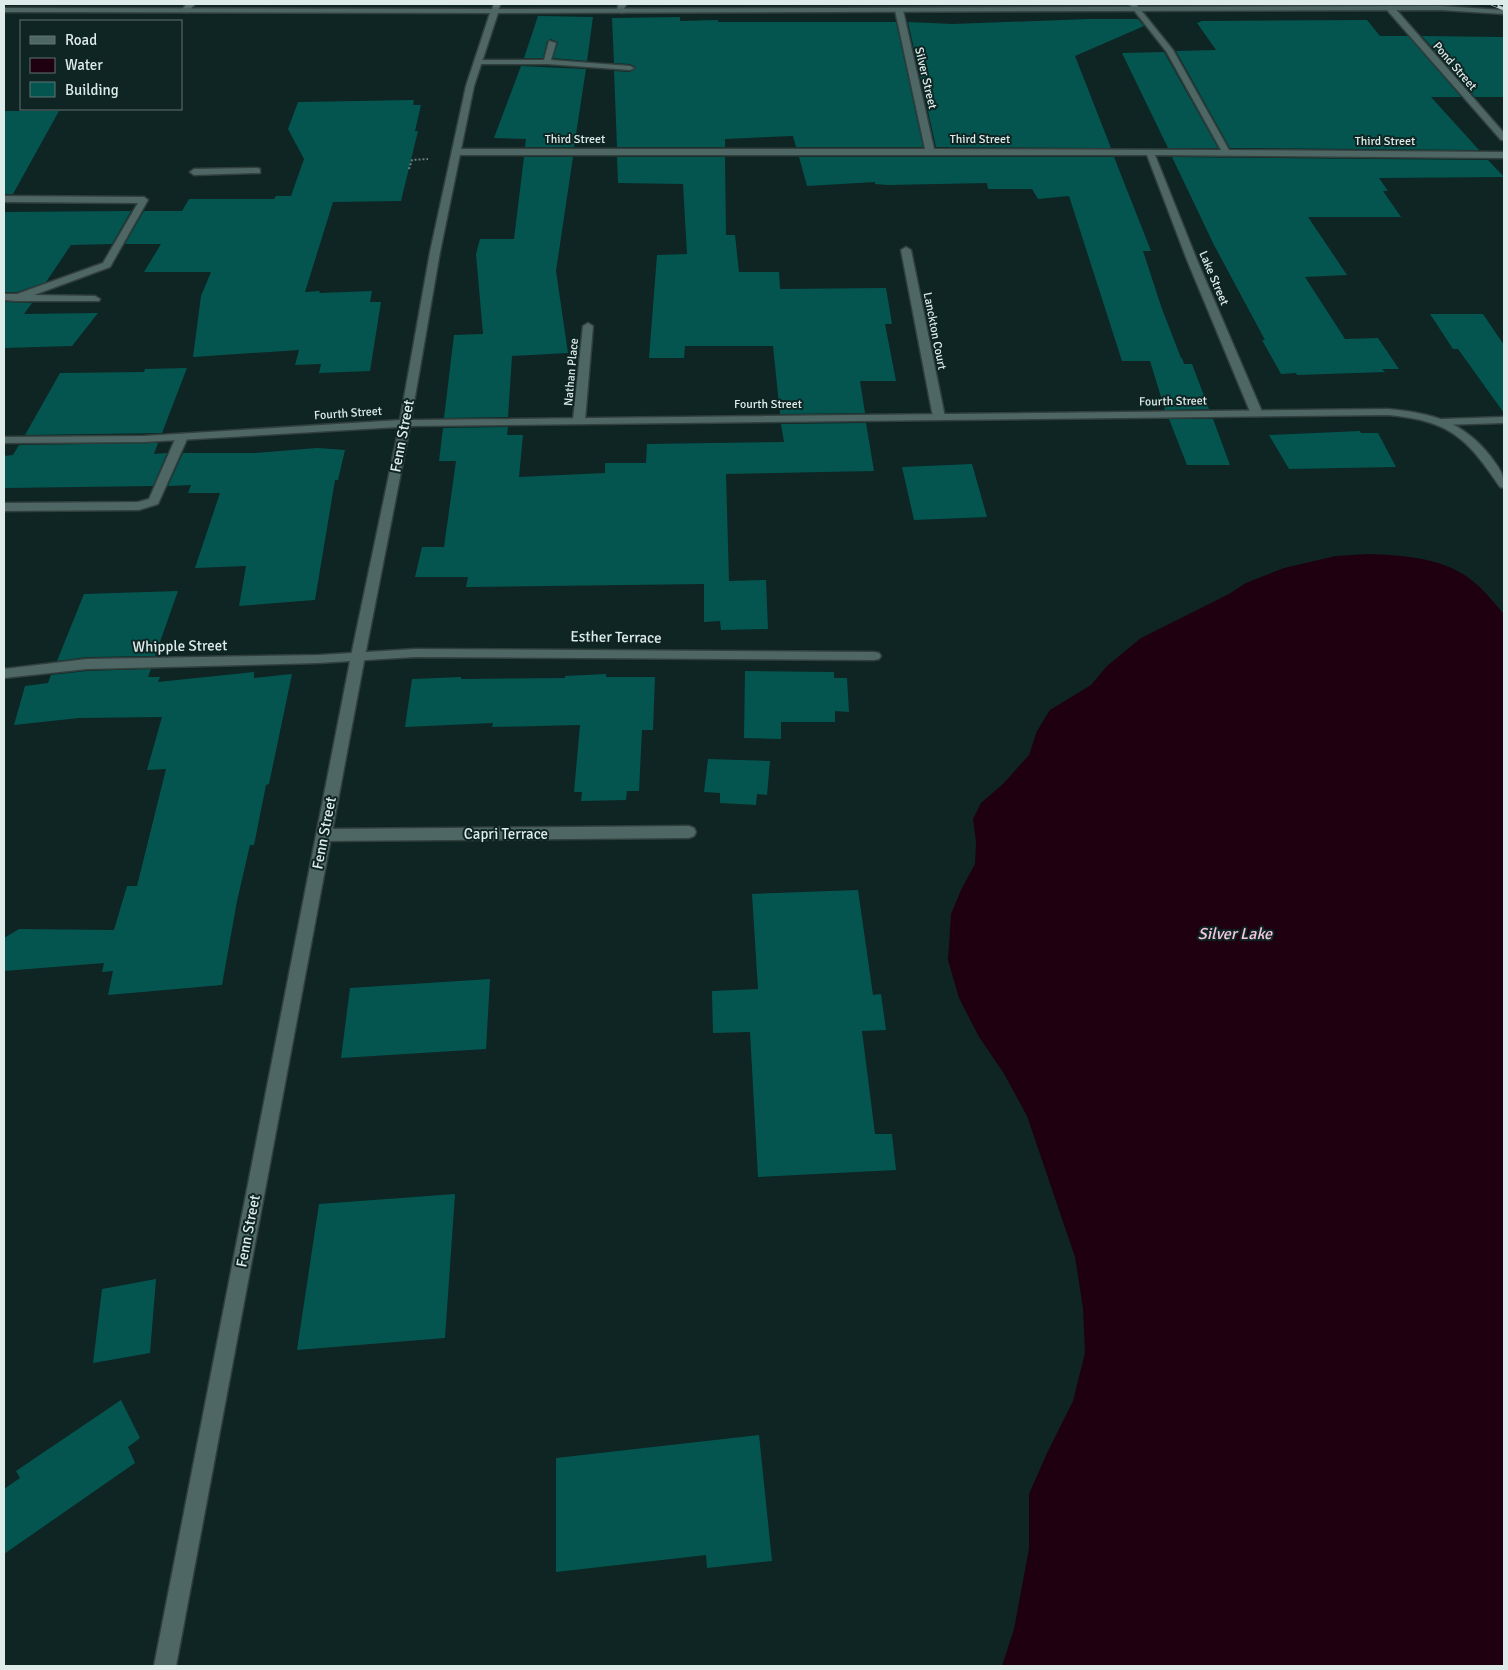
<svg xmlns="http://www.w3.org/2000/svg" width="1508" height="1670" viewBox="0 0 1508 1670" font-family="Signika,sans-serif">
  <style>
    .water { fill: #1e0011 }
    .building { fill: #045550 }
    .lines { fill: none; stroke-linecap: round; stroke-linejoin: round }
    .service-casing { stroke: #313f3d; stroke-width: 3 }
    .minor-casing { stroke: #313f3d; stroke-width: 3 }
    .tertiary-casing { stroke: #313f3d; stroke-width: 3 }
    .path { stroke: #6d807e; stroke-width: 2; stroke-dasharray: 2 2; stroke-linecap: butt }
    .service { fill: #4e6664; fill-rule: evenodd }
    .minor { fill: #4e6664; fill-rule: evenodd }
    .tertiary { fill: #4e6664; fill-rule: evenodd }
    .rail-casing { stroke: #bfcecc; stroke-width: 3 }
    .rail { stroke: #0e2523; stroke-width: 2; stroke-dasharray: 6; stroke-linecap: butt }
    .labels { text-anchor: middle; stroke-width: 4; stroke-linejoin: round; paint-order: stroke }
    .far-street-label { font-size: 12px; fill: #ddebe9; stroke: #0e2523 }
    .street-label { font-size: 15px; fill: #ddebe9; stroke: #0e2523 }
    .water-label { font-size: 16px; font-style: italic; fill: #f4c7dd; stroke: #0e2523 }
  </style>
  <rect width="100%" height="100%" fill="#0e2523"/>
  <path class="water" d="M1368,554C1404,555 1447,558 1475,583C1486,592 1495,604 1504,614V1666H1002L1014,1629L1029,1549V1494L1048,1451L1073,1401L1085,1353L1083,1308L1075,1257L1027,1116L1003,1072L979,1037L959,998L948,960L951,914L961,890L975,864L976,842L973,819L981,803L1003,784L1029,755L1037,731L1050,710L1091,685L1107,666L1141,638L1229,594L1246,583L1284,568L1336,556Z"/>
  <path class="building" d="M538,16L593,17L587,61L553,58L558,42L550,39L547,41L543,58H524Z
    M680,17V21L718,20V22H896L923,147H796L793,136L725,139V147H617L614,71L630,72L636,67L630,64L614,63L612,18Z
    M1088,19H1138L1144,26L1075,56L1111,148L936,147L908,22L953,24Z
    M1367,20L1380,36H1408L1461,97H1431L1479,150L1230,148L1176,51L1216,50L1197,23L1202,21Z
    M1422,36L1504,37V97H1475Z
    M1164,52L1218,148H1168L1122,53Z
    M521,66L586,69L574,147H525L526,139L494,138Z
    M414,100L413,105H421L415,131H418L401,201L333,202L305,292L320,291L319,293L372,291L370,302H381L370,371L319,373L321,364L295,365L299,350L193,357L201,296L211,272H144L161,244H125L144,211H182L189,199H274L276,196H291L304,159L288,129L298,102Z
    M4,111H59L13,194H4Z
    M524,157H573L556,271L568,353L512,356L508,417L444,418L454,335L483,334L476,254L480,239H514Z
    M617,157H725L726,235H735L739,272H779L780,289L886,288L892,324H885L896,381H860L865,413L780,414L773,346H685L684,358H649L657,255L687,254L683,184L618,183Z
    M799,157H1114L1151,251H1143L1162,309L1181,358H1182L1184,364H1192L1209,409L1165,410L1150,361H1122L1069,196L1038,199L1032,189H988L987,183L888,185L875,184V182L807,186Z
    M1172,157L1488,160L1504,177L1379,178L1388,191H1383L1401,217H1308L1347,275L1305,277L1345,339L1378,338L1399,369H1382L1385,372L1297,375L1296,373L1281,374L1262,340H1265L1214,245Z
    M131,211L112,244L71,245L46,282L17,292H4V212Z
    M4,302L32,303L24,314L98,313L72,346L4,348Z
    M1430,314H1483L1504,345V413L1458,349H1453Z
    M187,368L162,433L25,435L60,373L144,372L145,369Z
    M1169,419H1213L1230,465H1187Z
    M866,423L874,471L726,474L729,581L766,580L768,629L721,630L720,621L704,622V584L466,587L468,577H415L422,547H444L456,461H439L443,428L508,427L507,435H523L519,477L605,473V463H646L647,444L784,442L781,424Z
    M1360,431L1361,433H1378L1396,467L1289,469L1269,435Z
    M158,443L154,454L167,453L153,486L4,488V456L13,455L19,445Z
    M317,448L345,450L338,480H335L315,600L239,606L246,566L195,568L220,493H188L191,485L168,486L183,453H255Z
    M972,464L987,517L914,520L902,467Z
    M178,591L155,656L87,657L57,661L84,594Z
    M151,669L148,677H160L158,682L254,672V678L292,674L269,784L266,785L254,845H250L237,901L222,985L108,995L113,971L102,972L104,963L4,971V938L19,929L114,930L127,886H137L166,769L147,770L162,717L79,718L14,725L25,686L48,683L51,675L87,671Z
    M745,671L834,672V678H847L849,712L835,711V722H781V739L744,738Z
    M606,674V677H655L653,730H642L639,791H627L626,800L581,801L582,792H574L580,725L492,727L493,723L405,727L412,679L461,677V679L565,678V676Z
    M708,759L770,761L767,795L757,794L756,805L720,803V793L704,792Z
    M858,890L873,995L881,994L886,1030L862,1031L875,1134H892L896,1170L758,1177L750,1032L713,1033L712,991L758,989L752,894Z
    M490,979L486,1049L341,1058L350,988Z
    M455,1194L445,1338L297,1350L319,1204Z
    M156,1279L150,1353L93,1363L102,1289Z
    M121,1400L140,1438L128,1447L135,1463L4,1554V1489L20,1478L16,1471Z
    M759,1435L772,1561L707,1568L706,1555L556,1572V1458Z"/>
  <g class="lines">
    <g class="service-casing">
      <path id="service" d="M187,4H195L188,12H182L181,10Z
        M619,4H626L623,13L616,11Z
        M549,41L556,43L551,60L630,66L634,68L630,70L547,64H478L474,62L478,60H544Z
        M257,168L260,169V173L194,175L190,172L194,169Z
        M4,196L144,197L148,200L110,267L34,295L95,296L100,299L99,301H16L4,300V294H17L103,263L138,203L4,202Z
        M1504,417V423L1442,425L1436,422L1442,419Z
        M182,434L188,437L158,504L139,510L4,511V503L138,502L149,499L176,437Z"/>
    </g>
    <g class="minor-casing">
      <path id="minor" d="M1129,4H1136L1173,50L1229,150L1504,152V158L1155,155L1197,260L1263,414L1261,416H1253L1251,414L1187,260L1147,155H456L452,152L456,149H925L895,10L899,8L903,10L934,149L1221,150L1166,51Z
        M1387,6H1393L1504,133V140H1501L1387,10Z
        M906,247L911,250L945,417L939,420L933,417L901,250Z
        M588,323L593,326L585,420L579,423L573,420L583,326Z
        M415,649L874,652L879,653L881,656L879,659L874,660L415,657L319,663L87,669L4,678V669L87,659L319,655Z
        M689,826L694,828L696,832L694,836L689,838L324,841L319,839L316,835L319,831L324,829Z"/>
    </g>
    <g class="tertiary-casing">
      <path id="tertiary" d="M494,4H500L499,9L1441,6L1504,10V14L1441,10L498,13L474,86L440,252L411,420L1388,409C1432,413 1463,421 1491,457C1500,469 1504,474 1504,488L1500,487C1466,437 1450,421 1388,415L410,426L365,656L176,1666H154L351,656L399,427L144,442L4,443V437L144,436L400,420L430,252L466,86L490,13L4,12V8L492,9Z"/>
    </g>
    <path class="path" d="M409,169L412,160L428,159"/>
    <use href="#service" class="service"/>
    <use href="#minor" class="minor"/>
    <use href="#tertiary" class="tertiary"/>
    <g class="rail-casing">
      <path id="rail" d="M1492,4L1504,9"/>
    </g>
    <use href="#rail" class="rail"/>
  </g>
  <g class="labels">
    <g class="far-street-label">
      <text transform="translate(1455 66) rotate(49)" y="4">Pond Street</text>
      <text transform="translate(926 78) rotate(77)" y="4">Silver Street</text>
      <text x="575" y="143">Third Street</text>
      <text x="980" y="143">Third Street</text>
      <text x="1385" y="145">Third Street</text>
      <text transform="translate(1214 278) rotate(67)" y="4">Lake Street</text>
      <text transform="translate(935 331) rotate(79)" y="4">Lanckton Court</text>
      <text transform="translate(571 372) rotate(-85)" y="4">Nathan Place</text>
      <text transform="translate(1173 401) rotate(-1)" y="4">Fourth Street</text>
      <text x="768" y="408">Fourth Street</text>
      <text transform="translate(348 413) rotate(-4)" y="4">Fourth Street</text>
    </g>
    <g class="street-label">
      <text transform="translate(402 436) rotate(-79)" y="5">Fenn Street</text>
      <text transform="translate(616 637) rotate(1)" y="5">Esther Terrace</text>
      <text transform="translate(180 646) rotate(-1)" y="5">Whipple Street</text>
      <text transform="translate(324 833) rotate(-79)" y="5">Fenn Street</text>
      <text x="506" y="839">Capri Terrace</text>
      <text transform="translate(248 1231) rotate(-79)" y="5">Fenn Street</text>
    </g>
    <g class="water-label">
      <text x="1235" y="939">Silver Lake</text>
    </g>
  </g>
  <rect width="1508" height="1670" fill="none" stroke="#ddebe9" stroke-width="10"/>
  <rect x="20" y="20" width="162" height="90" fill="#0e2523" stroke="#617472"/>
  <rect x="30" y="36" width="25" height="8" fill="#4e6664" stroke="#617472"/>
  <text x="65" y="45" font-size="15" fill="#ddebe9">Road</text>
  <rect x="30" y="58" width="25" height="15" fill="#1e0011" stroke="#617472"/>
  <text x="65" y="70" font-size="15" fill="#ddebe9">Water</text>
  <rect x="30" y="82" width="25" height="15" fill="#045550" stroke="#617472"/>
  <text x="65" y="95" font-size="15" fill="#ddebe9">Building</text>
</svg>
